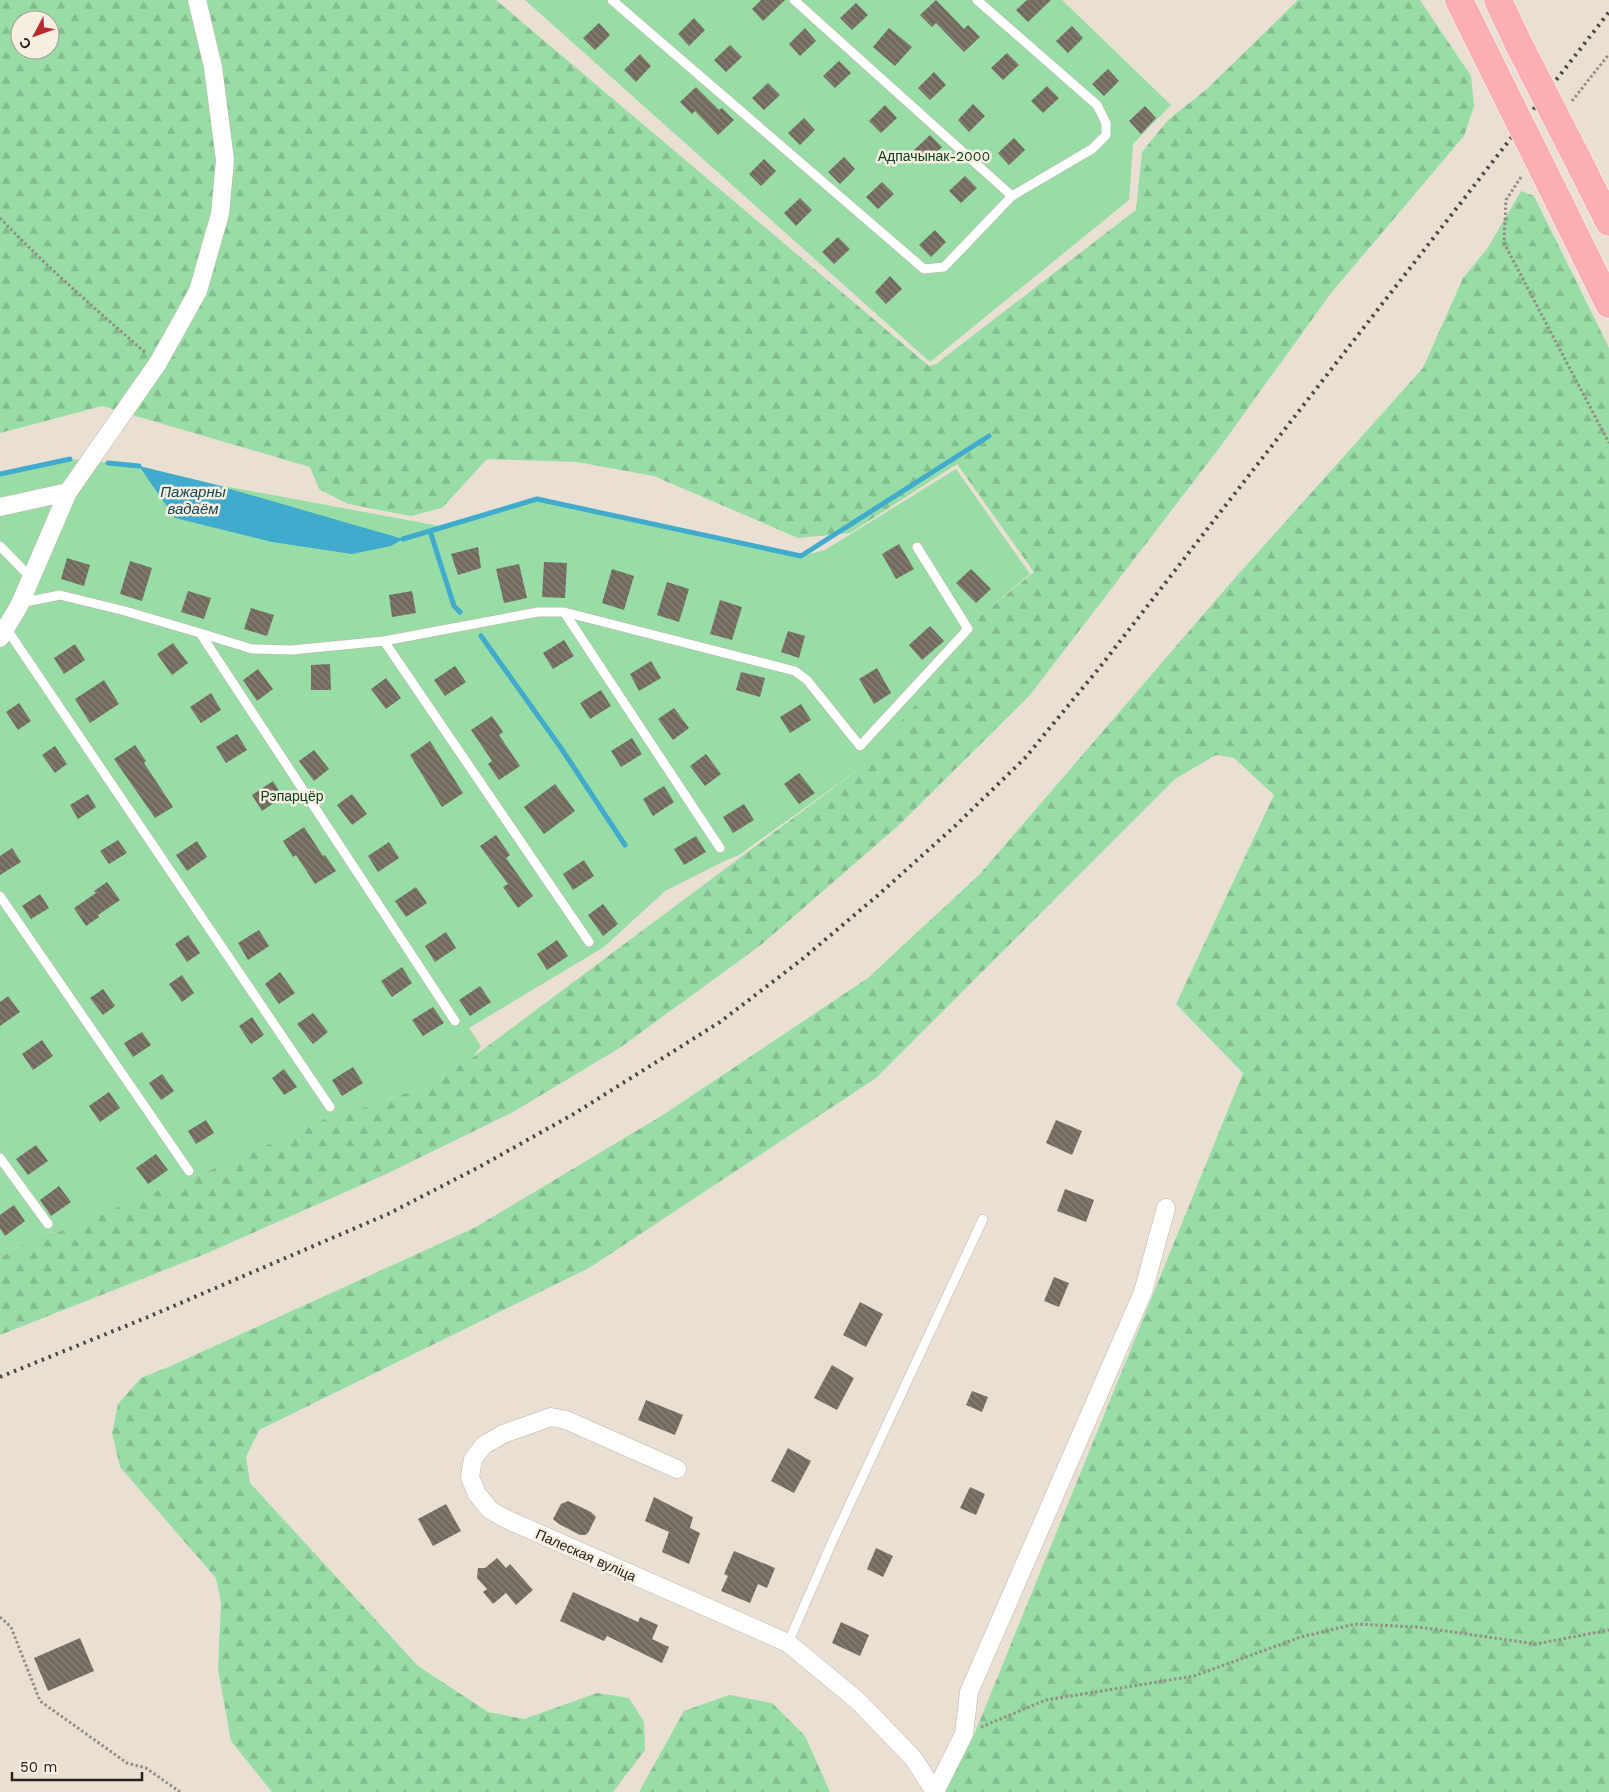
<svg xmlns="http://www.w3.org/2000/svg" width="1609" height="1792" viewBox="0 0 1609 1792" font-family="'Work Sans',sans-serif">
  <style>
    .forest { fill: url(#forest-firs); fill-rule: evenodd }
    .garden { fill: #98dca6 }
    .water { fill: #40abcd }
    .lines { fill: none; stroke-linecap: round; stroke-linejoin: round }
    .stream { stroke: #40abcd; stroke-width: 5 }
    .building { fill: url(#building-back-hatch) }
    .lane-casing { stroke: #bcb4a7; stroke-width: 10 }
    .street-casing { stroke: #bcb4a7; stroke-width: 19 }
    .highway-casing { stroke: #fff; stroke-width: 29 }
    .path { stroke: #948d84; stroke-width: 3; stroke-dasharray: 2.5 2.5; stroke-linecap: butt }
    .lane { stroke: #fff; stroke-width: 9 }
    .street { stroke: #fff; stroke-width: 18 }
    .highway { stroke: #fcafb2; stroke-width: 28 }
    .rail { stroke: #4c4841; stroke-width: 4; stroke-dasharray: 2.5 5; stroke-linecap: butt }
    .highway-bridge-casing { stroke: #fff; stroke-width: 29; stroke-linecap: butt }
    .highway-bridge { stroke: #fcafb2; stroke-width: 28 }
    .labels { text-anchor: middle; stroke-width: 5; stroke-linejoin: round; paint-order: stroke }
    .park-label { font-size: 14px; fill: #0b421e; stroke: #f6eee0 }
    .street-label { font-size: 14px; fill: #25221d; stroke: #f6eee0 }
    .water-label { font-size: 15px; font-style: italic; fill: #184655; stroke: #f6eee0 }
  </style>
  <defs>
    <pattern id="forest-firs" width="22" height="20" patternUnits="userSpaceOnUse" patternTransform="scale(1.25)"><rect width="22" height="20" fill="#98dca6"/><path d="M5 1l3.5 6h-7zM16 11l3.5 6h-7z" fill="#83bc8e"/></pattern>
    <pattern id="building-back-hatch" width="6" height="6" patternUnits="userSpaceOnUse" patternTransform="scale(1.25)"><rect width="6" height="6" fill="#716a5d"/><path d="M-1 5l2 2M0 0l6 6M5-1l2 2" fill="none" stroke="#888379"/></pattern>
  </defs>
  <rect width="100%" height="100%" fill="#e9e0d3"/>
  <path class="forest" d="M0,0H496L929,366L936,364L1136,210L1142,152L1168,120L1207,89L1298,0H1420L1471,76L1474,106L1464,136L1331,293L1220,447L1030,695L899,825L762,944L621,1047L513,1112L384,1175L205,1254L0,1335V1257L45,1233L58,1232L184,1179L201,1174L329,1117L344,1114L415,1090L473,1057L863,766L975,620L1034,572L957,464L850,533L798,538L654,476L577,462L487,459L442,508L411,516L348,504L319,489L310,467L102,406L0,433ZM20,20H50V50H20Z
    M1521,191L1534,196L1609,348V1792H936L974,1735L1243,1073L1176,1004L1274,795L1234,758L1216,755L1175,779L876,1078L589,1268L259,1430L246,1457L250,1483L418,1666L488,1712L524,1719L597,1693L629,1698L644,1722L645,1750L613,1792H272L231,1741L218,1669L221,1602L216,1578L120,1467L112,1433L118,1404L141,1378L173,1365L474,1228L663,1115L868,978L980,874L1227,587L1423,368L1463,278L1487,249Z
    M729,1695L772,1703L805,1736L830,1792H639L684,1711Z"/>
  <path class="garden" d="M525,0H1062L1171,105L1133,144L1129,200L930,362Z
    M70,459L139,466L213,484L445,527L537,499L801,556L825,550L956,469L1030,574L975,620L981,628L863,766L739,855L722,862L665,891L604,947L469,1028L481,1046L473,1057L415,1090L344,1114L329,1117L201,1174L184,1179L58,1232L45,1233L0,1257V474Z"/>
  <path class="water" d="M139,466L213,484L403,539L391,546L352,554L272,542L175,518Z"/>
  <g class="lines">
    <path class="stream" d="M108,463L139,466
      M0,474L70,459
      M430,531L454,606L460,612
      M403,539L537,499L801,556L989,436
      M481,636L561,748L625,845"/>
  </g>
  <path class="building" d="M761,0H785L763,21L752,9Z
    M936,0L964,29L968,25L980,37L964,52L936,23L932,27L920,15Z
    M1027,0H1051L1028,22L1016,10Z
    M856,3L868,15L852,30L840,18Z
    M694,18L705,30L689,46L678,34Z
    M599,23L610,35L595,50L583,38Z
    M1072,26L1083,38L1068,53L1056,41Z
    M805,28L816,41L800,56L789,44Z
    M889,28L912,47L895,66L873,47Z
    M730,45L742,57L726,72L714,60Z
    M1007,53L1019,65L1003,80L991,68Z
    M640,54L651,66L636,82L624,70Z
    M839,61L851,73L835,88L823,76Z
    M1108,69L1119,81L1104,96L1092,84Z
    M934,72L946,85L930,100L918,88Z
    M768,83L780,95L764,110L752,98Z
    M1047,86L1059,98L1043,113L1031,101Z
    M696,87L719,110L722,108L734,120L718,135L695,111L692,114L680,102Z
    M973,104L985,116L969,132L958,120Z
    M885,105L897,118L881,133L869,121Z
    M1145,106L1156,118L1141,134L1129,121Z
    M804,118L815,130L800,145L788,133Z
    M930,135L942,147L926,163L914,150Z
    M1014,138L1025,150L1009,165L998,153Z
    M844,157L855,169L840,184L828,172Z
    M764,159L776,171L761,186L749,174Z
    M965,176L977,188L961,203L949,191Z
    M882,182L894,194L878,209L866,197Z
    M800,198L812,210L796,226L784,213Z
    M935,230L946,242L931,257L919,245Z
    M838,237L850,249L834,264L822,252Z
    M890,276L902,289L886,304L875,292Z
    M899,544L914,569L896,579L882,554Z
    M478,547L481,568L458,575L451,554Z
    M67,558L90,565L84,586L61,579Z
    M130,561L152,568L142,601L120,594Z
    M544,562L567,563L565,598L542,597Z
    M519,564L527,598L504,603L496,569Z
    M612,569L634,576L624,610L602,603Z
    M971,569L991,589L976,603L956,583Z
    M667,582L689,589L679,622L657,615Z
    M188,591L211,598L204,619L181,612Z
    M412,591L416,613L392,617L389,595Z
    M720,600L742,607L732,640L710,634Z
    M251,608L274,615L267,636L244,629Z
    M930,626L944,641L922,660L909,645Z
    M788,631L805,636L799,658L781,652Z
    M564,640L574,656L553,669L543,653Z
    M173,643L188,663L172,675L157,654Z
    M75,644L85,660L64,674L54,658Z
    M651,661L661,678L639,691L630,674Z
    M330,664L331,690H311V665Z
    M455,666L466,682L445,696L434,680Z
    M877,668L891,693L874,704L859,679Z
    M258,669L273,689L257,701L243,680Z
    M741,672L765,678L760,697L736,690Z
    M386,678L401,698L386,709L371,689Z
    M104,680L119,704L90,723L75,699Z
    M601,690L611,706L590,719L580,703Z
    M211,693L221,710L201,723L190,707Z
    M19,703L31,721L18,730L6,712Z
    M801,704L811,720L790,733L780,717Z
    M674,708L689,728L673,740L658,719Z
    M492,716L503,732L499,735L520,766L499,780L488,764L492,761L471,730Z
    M237,734L247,750L226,763L216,747Z
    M632,738L642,754L621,767L611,751Z
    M430,741L463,793L442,807L410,755Z
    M135,745L146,761L144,763L173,807L155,818L114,759Z
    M55,746L67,764L55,773L42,755Z
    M314,750L329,769L314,781L299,761Z
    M706,754L721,774L705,786L690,766Z
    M799,773L815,793L799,804L784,784Z
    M273,781L283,797L262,811L252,795Z
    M555,784L575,811L544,834L524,807Z
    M664,786L674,802L653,816L643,799Z
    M88,794L96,807L78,819L70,805Z
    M352,794L367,814L352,825L337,805Z
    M744,804L754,820L733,833L723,817Z
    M304,827L323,856L325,855L336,871L315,884L296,855L293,857L283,841Z
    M496,835L510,855L506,858L533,896L518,908L503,887L508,884L480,846Z
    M696,836L706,852L684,865L674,849Z
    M118,840L127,853L109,864L100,851Z
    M197,841L207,857L187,871L176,855Z
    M389,842L399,858L378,872L368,856Z
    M12,848L21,862L0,875V856Z
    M584,860L594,876L573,890L563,874Z
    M107,882L120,900L98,915L99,917L86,926L74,908L96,893L94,891Z
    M416,887L427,903L406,917L395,901Z
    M40,894L49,908L31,919L22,906Z
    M603,904L618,924L603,936L588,915Z
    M259,930L269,946L248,960L238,943Z
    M446,932L456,948L435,962L425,946Z
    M188,935L200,953L187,962L175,944Z
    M557,940L568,956L547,970L537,954Z
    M402,967L412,983L392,997L381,981Z
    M280,972L295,993L279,1004L265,984Z
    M182,975L194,993L182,1002L169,984Z
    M480,986L491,1002L470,1016L459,1000Z
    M103,989L115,1006L103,1015L90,998Z
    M8,996L20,1012L0,1026V1002Z
    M433,1007L444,1023L423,1036L412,1020Z
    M313,1013L328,1032L313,1044L297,1024Z
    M252,1017L264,1035L251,1044L239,1026Z
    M142,1032L151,1045L133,1057L124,1043Z
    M42,1040L53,1056L33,1070L22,1054Z
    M353,1067L363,1083L342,1096L332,1080Z
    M284,1069L297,1087L284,1095L272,1078Z
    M162,1074L174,1091L161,1100L149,1083Z
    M109,1092L120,1108L100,1122L89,1106Z
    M206,1120L214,1133L196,1144L188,1131Z
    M1056,1120L1082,1131L1072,1155L1046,1143Z
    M36,1145L48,1161L28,1175L16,1159Z
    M156,1154L168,1170L148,1184L136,1168Z
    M59,1186L71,1202L51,1216L40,1200Z
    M1065,1189L1094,1200L1086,1222L1057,1211Z
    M14,1205L25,1221L5,1236L0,1228V1215Z
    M1054,1277L1069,1283L1059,1307L1044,1301Z
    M860,1302L883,1314L866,1347L843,1335Z
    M832,1365L854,1378L837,1410L814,1398Z
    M972,1391L988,1397L982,1412L966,1405Z
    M646,1400L683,1415L675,1435L638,1420Z
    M788,1448L811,1461L794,1493L771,1481Z
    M970,1487L985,1494L976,1515L960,1508Z
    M654,1497L693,1517L690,1528L700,1533L689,1564L662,1552L669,1532L645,1521Z
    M568,1501L591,1512L596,1517L588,1533L585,1535H580L559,1524L553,1519L561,1504Z
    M446,1504L461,1531L433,1546L418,1519Z
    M876,1548L893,1556L883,1577L867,1569Z
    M734,1551L775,1568L767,1588L758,1584L750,1603L721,1591L728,1576L724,1574Z
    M497,1558L506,1568L510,1564L533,1590L516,1605L506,1593L493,1604L483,1592L487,1589L477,1578L478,1568H485Z
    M573,1592L638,1622L640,1617L658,1625L652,1639L669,1647L662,1663L607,1636L604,1641L560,1621Z
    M841,1622L869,1635L860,1656L832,1643Z
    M80,1638L94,1671L48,1691L34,1658Z"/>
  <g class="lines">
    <g class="lane-casing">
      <path id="lane" d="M612,0L924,269L944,267L1012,196L1092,149L1106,135V123L1097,105L977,0
        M794,0L1012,196
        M0,546L31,578
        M20,603L60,595L125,611L200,633L455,1021
        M564,612L795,671L807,680L860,746L968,629L917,547
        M6,628L330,1107
        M200,633L252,649L292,650L384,641L589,942
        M384,641L538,612H564L720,848
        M0,896L189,1171
        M0,1158L48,1224
        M788,1643L833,1540L983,1219"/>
    </g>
    <g class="street-casing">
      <path id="street" d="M0,507L68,492
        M0,638L19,606L68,492L158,363L198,291L220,214L225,160L213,67L197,0
        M677,1469L566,1420L551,1417L503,1434L484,1445L473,1459L470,1477L477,1494L490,1510L506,1519L788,1643L858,1701L913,1758L935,1792
        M935,1792L964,1734L969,1692L1143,1292L1166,1208"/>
    </g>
    <g class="highway-casing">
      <path id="highway" d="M1459,0L1496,75
        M1498,0L1519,45
        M1581,166L1609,222
        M1558,200L1609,304"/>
    </g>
    <path class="path" d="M1572,101L1609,54
      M1521,177L1506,200L1504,243L1609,443
      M0,218C46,266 95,309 146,353
      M0,1617L11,1627L40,1701L127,1763L146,1768L180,1792
      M981,1727L1046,1700L1194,1676L1301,1637L1355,1624L1418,1627L1536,1644L1609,1630"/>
    <use href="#lane" class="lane"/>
    <use href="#street" class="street"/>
    <use href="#highway" class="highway"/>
    <path class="rail" d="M0,1377L148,1317L388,1214L481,1166L572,1115L720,1022L800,961L877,896L955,826L1025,758L1100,667L1609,12"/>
    <g class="highway-bridge-casing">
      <path id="highway-bridge" d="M1519,45L1581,166
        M1496,75L1558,200"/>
    </g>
    <use href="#highway-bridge" class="highway-bridge"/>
  </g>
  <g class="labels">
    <g class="park-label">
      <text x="934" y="161">Адпачынак-2000</text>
      <text x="292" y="801">Рэпарцёр</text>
    </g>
    <g class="street-label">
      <text transform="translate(586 1555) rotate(24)" y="5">Палеская вуліца</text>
    </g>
    <g class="water-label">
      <text x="193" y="497">Пажарны<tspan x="193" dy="17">вадаём</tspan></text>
    </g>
  </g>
  <g transform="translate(35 35) rotate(229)"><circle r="24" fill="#f6eee0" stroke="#a29c92"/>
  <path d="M0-4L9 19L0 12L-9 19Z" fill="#ba2a2e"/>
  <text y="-8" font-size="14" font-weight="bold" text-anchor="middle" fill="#25221d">С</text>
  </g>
  <path d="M12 1772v8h130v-8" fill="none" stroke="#25221d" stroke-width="2.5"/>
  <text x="20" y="1772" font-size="15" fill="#25221d" stroke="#f6eee0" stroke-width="4" paint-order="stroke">50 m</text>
</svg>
